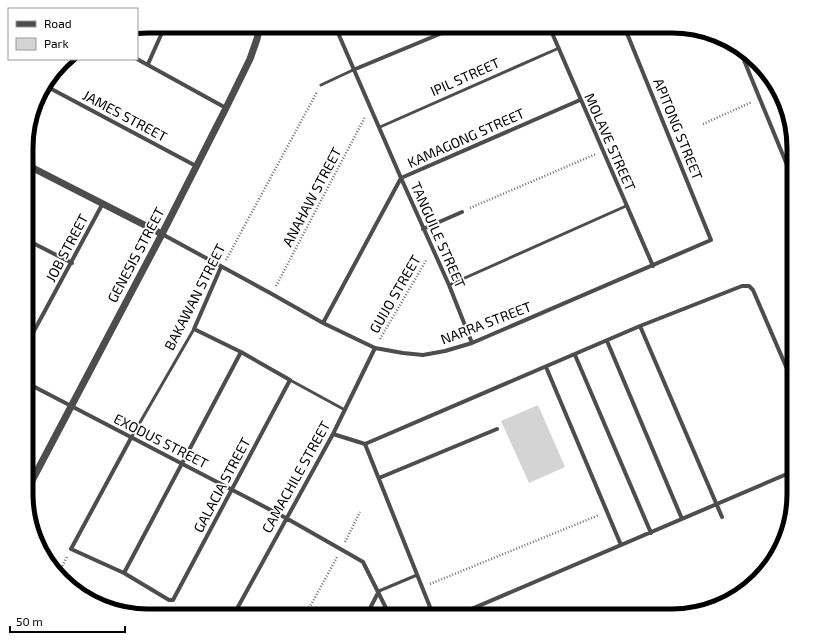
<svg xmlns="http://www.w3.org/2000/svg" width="820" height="642" viewBox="0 0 820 642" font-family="'Exo 2',sans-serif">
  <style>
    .green { fill: #d4d4d4 }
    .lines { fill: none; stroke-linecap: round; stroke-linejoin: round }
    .path { stroke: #6f6f6f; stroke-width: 2.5; stroke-dasharray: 1 2; stroke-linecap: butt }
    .service { stroke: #4d4d4d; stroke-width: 3 }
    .minor { stroke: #4d4d4d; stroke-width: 4 }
    .tertiary { stroke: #4d4d4d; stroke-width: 7 }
    .labels { text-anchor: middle; stroke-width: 3.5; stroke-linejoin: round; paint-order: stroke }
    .street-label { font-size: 14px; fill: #000; stroke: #fff }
    .rim { fill: none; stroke: #000; stroke-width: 5 }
  </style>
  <rect width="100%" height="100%" fill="#fff"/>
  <path class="green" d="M538,405L565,467L529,483L501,421Z"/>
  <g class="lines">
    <path class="path" d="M269,34L291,26
      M703,124L752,102
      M470,208L596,154
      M226,260L317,92
      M276,286L365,117
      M380,339L427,259
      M345,542L360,512
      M58,574L67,557
      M430,584L599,515
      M305,616L337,557"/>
    <path class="service" d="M321,85L353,70
      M380,127L559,48
      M449,285L626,206
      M290,380L345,410
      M131,438L194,329
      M379,591L417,575"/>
    <path class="minor" d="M335,26L401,178L449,285L472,343
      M549,26L653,266
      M739,48L794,182
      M137,59L226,108
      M148,64L165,26
      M353,70L459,26
      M44,85L196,166
      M423,229L462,212
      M162,234L272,294L323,323L375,348L403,353L423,355L445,351L472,343L711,240L624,26
      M27,240L72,263
      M323,323L401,178L580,100
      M640,326L722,517
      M607,341L682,519
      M27,344L103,203
      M575,355L651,533
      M546,367L621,545
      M27,383L286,518L351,555L363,562L390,616
      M333,434L365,444L640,326L742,286H749L753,290L794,385
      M131,438L71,549L124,573L169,600H173L290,380L241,352L194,329L221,267
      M365,444L432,612L435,616
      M379,478L497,429
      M124,573L241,352
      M233,616L333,434L375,348
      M366,616L379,591
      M455,616L794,471"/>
    <path class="tertiary" d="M27,165L162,234
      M26,492L162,234L226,108L250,59L257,39L260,26"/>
  </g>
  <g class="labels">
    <g class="street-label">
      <text transform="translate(465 77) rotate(-24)" y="5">IPIL STREET</text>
      <text transform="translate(125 116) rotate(28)" y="5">JAMES STREET</text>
      <text transform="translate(678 129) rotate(68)" y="5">APITONG STREET</text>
      <text transform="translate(466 138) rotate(-24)" y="5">KAMAGONG STREET</text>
      <text transform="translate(610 142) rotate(66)" y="5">MOLAVE STREET</text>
      <text transform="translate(312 197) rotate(-62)" y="5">ANAHAW STREET</text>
      <text transform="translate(438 235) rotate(66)" y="5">TANGUILE STREET</text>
      <text transform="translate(67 248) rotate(-62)" y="5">JOB STREET</text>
      <text transform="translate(136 255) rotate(-62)" y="5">GENESIS STREET</text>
      <text transform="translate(395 294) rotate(-60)" y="5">GUIJO STREET</text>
      <text transform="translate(195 297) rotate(-63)" y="5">BAKAWAN STREET</text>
      <text transform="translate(486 323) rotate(-21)" y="5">NARRA STREET</text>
      <text transform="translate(161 441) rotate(27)" y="5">EXODUS STREET</text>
      <text transform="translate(296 477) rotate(-61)" y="5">CAMACHILE STREET</text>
      <text transform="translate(222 485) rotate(-62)" y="5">GALACIA STREET</text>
    </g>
  </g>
  <path d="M0 0H820V642H0ZM148 33H672A115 115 0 0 1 787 148V494A115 115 0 0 1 672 609H148A115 115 0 0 1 33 494V148A115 115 0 0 1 148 33Z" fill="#fff" fill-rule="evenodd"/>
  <path class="rim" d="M148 33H672A115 115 0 0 1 787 148V494A115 115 0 0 1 672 609H148A115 115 0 0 1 33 494V148A115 115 0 0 1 148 33Z"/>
  <rect x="8" y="8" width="130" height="52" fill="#ffffff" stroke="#999999"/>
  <rect x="16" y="21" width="20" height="6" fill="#4d4d4d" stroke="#999999"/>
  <text x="44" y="28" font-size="12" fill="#000000">Road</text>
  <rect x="16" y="38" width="20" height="12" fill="#d4d4d4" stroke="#999999"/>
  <text x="44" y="48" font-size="12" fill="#000000">Park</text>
  <path d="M10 626v6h115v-6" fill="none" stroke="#000000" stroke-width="2"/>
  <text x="16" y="626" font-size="12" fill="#000000" stroke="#ffffff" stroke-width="3" paint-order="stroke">50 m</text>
</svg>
